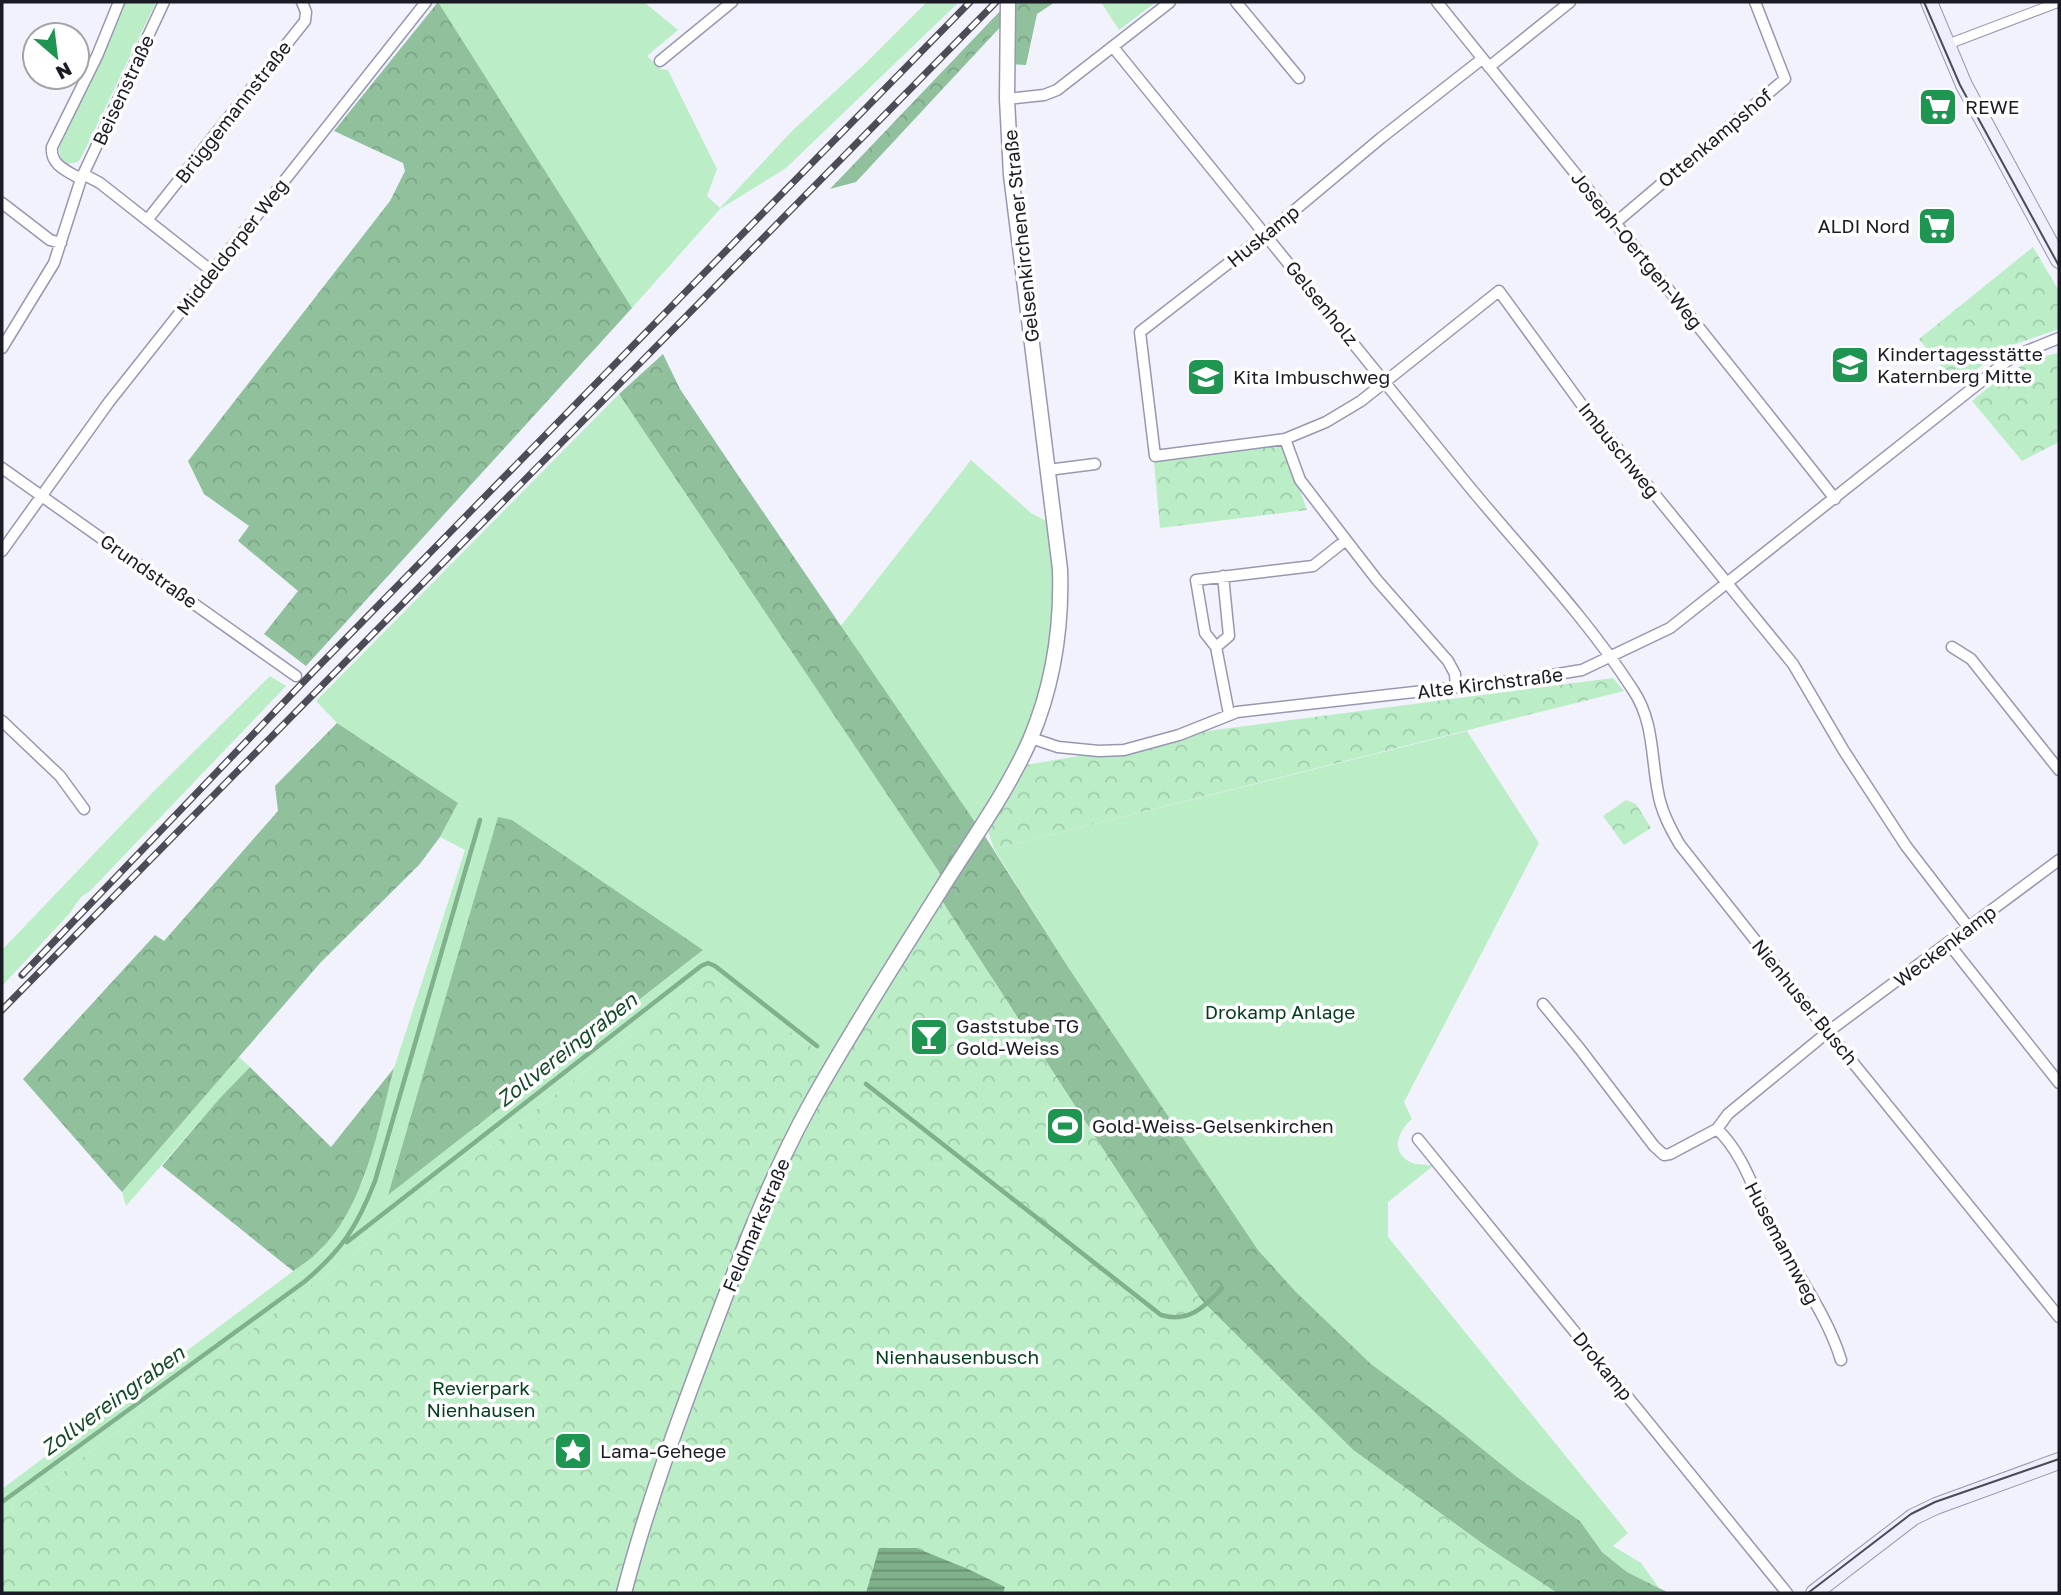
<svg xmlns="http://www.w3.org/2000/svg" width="2061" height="1595" viewBox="0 0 2061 1595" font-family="'Golos Text',sans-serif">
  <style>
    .green { fill: #bbeec7; fill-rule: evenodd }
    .forest { fill: url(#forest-crowns) }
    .park { fill: url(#park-crowns) }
    .water { fill: url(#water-rules) }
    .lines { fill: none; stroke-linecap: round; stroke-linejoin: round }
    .stream { stroke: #80b18c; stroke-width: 4.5 }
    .pedestrian-casing { stroke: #9897b1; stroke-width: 11 }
    .minor-casing { stroke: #9897b1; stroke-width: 13 }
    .tertiary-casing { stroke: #9897b1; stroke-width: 17 }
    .secondary-casing { stroke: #9897b1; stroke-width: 18 }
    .pedestrian { stroke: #fff; stroke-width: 9 }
    .minor { stroke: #fff; stroke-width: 10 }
    .tertiary { stroke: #fff; stroke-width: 14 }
    .secondary { stroke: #eeeefc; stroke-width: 16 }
    .tram { stroke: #4c4c56; stroke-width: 2 }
    .rail-casing { stroke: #4c4c56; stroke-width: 7 }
    .rail { stroke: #fff; stroke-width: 4.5; stroke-dasharray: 13; stroke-linecap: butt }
    .labels { text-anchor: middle; stroke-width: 7; stroke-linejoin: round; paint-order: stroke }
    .street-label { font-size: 19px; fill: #1b1b25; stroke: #fff }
    .poi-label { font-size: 19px; fill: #1b1b25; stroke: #fff; text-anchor: start }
    .park-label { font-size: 19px; fill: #003e1c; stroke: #fff }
    .water-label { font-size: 21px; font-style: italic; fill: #134b29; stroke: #fff }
  </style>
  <defs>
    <pattern id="forest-crowns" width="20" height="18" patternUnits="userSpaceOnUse" patternTransform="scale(1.75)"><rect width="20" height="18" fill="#90c19c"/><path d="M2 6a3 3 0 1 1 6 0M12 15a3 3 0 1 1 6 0" fill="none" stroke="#7ca586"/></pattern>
    <pattern id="park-crowns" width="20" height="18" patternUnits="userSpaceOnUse" patternTransform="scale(1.75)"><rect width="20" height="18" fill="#bbeec7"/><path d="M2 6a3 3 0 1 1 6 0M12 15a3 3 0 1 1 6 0" fill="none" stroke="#a0ccab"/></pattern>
    <pattern id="water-rules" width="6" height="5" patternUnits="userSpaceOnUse" patternTransform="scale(1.75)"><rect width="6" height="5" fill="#80b18c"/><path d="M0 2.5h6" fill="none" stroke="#688f72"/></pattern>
  </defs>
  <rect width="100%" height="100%" fill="#f2f2fd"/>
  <path class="green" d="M125,2H156L82,156L78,162L67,164L61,160L59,148L93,77Z
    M438,2H644L678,30L647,56L661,69L668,70L717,169L707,196L720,208L793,130L867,62L927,2H959L786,168L720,209L632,308Z
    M1101,2H1156L1119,30Z
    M619,394L945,881L834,1062L707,975L387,1228L13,1510L2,1489L320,1251L363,1181L394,1068L465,850L440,837L458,803L337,723L316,701ZM512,820L702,951L388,1194Z
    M971,460L1031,513L1048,522L1056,571L1048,666L1024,737L1005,771L979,828L840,627Z
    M270,676L286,686L90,891L81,897L70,913L2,986V950L151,794Z
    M1467,731L1539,843L1404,1102L1412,1119C1398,1131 1390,1151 1410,1162C1418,1166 1425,1163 1433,1166L1388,1202V1237L1628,1533L1613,1546L1641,1563L1659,1588L1627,1572L1602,1552L1580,1521L1517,1477L1443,1417L1371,1364L1295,1291L1258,1250L1068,967L994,849Z
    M239,1057L250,1067L219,1099L126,1206L122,1192Z"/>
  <path class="forest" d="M438,2L632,308L306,666L264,634L298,591L238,541L249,526L204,494L188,461L390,201L405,171L403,163L334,131Z
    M1013,2H1055L1037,14L1026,65L1008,64Z
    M1002,9L1004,23L856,182L830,189Z
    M663,354L680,389L729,462L979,828L945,881L619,394Z
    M337,723L458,803L440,837L419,865L321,962L122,1192L23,1079L155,935L164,941L278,811L275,786Z
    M498,817L512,820L703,950L388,1195Z
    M981,830L1068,967L1258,1250L1295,1291L1371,1364L1443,1417L1517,1477L1580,1521L1602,1552L1627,1572L1669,1593H1557L1487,1547L1353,1450L1201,1300L938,895Z
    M250,1067L331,1147L394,1068C378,1128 365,1207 319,1251C311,1259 302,1265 293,1271L162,1166L219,1099Z"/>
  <path class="park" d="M2033,247L2059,291V329L2007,347L1956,385L1919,339Z
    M2059,353V442L2022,461L1972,401C1999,379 2025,358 2059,353Z
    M1283,443L1307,510L1160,528L1154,462Z
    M1613,678L1624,691L994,849L988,831L1025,765L1132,747L1207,731Z
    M1626,800L1636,804L1651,828L1624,845L1603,816Z
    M938,895L1201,1300L1353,1450L1487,1547L1557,1593H626L633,1561L782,1163Z
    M707,975L834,1062L779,1162L621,1593H2V1489L13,1510L387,1228Z"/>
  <path class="water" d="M879,1548H916L968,1569L1005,1587L1003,1593H866Z"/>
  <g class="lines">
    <path class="stream" d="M866,1084L1161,1315C1188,1323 1204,1308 1222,1288
      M347,1242L701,966L708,963L715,966L817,1046
      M2,1502L304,1282C342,1250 357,1227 375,1181L480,820"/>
    <g class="pedestrian-casing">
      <path id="pedestrian" d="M1946,45L2059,2"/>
    </g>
    <g class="minor-casing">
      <path id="minor" d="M1236,2L1299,78
        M1437,2C1570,167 1704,332 1835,499
        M1113,47C1230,191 1347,335 1463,479C1520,549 1584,614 1633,690C1654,721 1651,757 1658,792C1661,811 1670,828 1680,845L1816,1017L2059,1317
        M1482,59L1381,138L1266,234L1140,332L1155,456L1285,439L1326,422L1361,401L1499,291L1582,405L1793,664L1844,751L1906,846L1969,928
        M660,61L732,2
        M1489,67L1570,2
        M1007,99L1044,95L1057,90L1170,2
        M83,174L100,183L213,272
        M81,179C67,171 50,165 52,147L97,56L119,2
        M2,203L50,240L61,243
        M148,219L305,21L306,12L302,2
        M1614,224L1785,79L1755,2
        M2,348L54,263L81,179L164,2
        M1285,439L1300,480L1346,540
        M2,468L296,676
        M1048,470L1095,464
        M2,551L109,402L426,2
        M1216,647L1229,636L1223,576
        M1952,647L1971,659L2059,770
        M1229,714L1216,647L1205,633L1196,580L1313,566L1346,540L1377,580L1448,661L1455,674L1456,687
        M2,721L60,776L84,809
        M1031,738L1058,747L1099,751L1124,750L1179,735L1237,712L1521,680L1582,670L1670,628L2012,357L2059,338
        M1949,944L2059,1083
        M1543,1004L1580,1049L1654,1146L1664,1155L1670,1154L1717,1129L1728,1114L1829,1031L2059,860
        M1717,1129C1745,1155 1756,1198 1774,1232C1796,1274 1827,1314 1841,1360
        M1418,1139L1787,1593"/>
    </g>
    <g class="tertiary-casing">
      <path id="tertiary" d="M624,1593C646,1508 677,1424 708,1342C739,1260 769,1179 811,1103C851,1031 896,961 940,891C971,841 1006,794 1030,740C1053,686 1062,628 1060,569L1011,175L1007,99L1008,2"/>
    </g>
    <g class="secondary-casing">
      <path id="secondary" d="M1929,2L1964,85L2059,260
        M1814,1593L1913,1517L1936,1506L2059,1461"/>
    </g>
    <use href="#pedestrian" class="pedestrian"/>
    <use href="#minor" class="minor"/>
    <use href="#tertiary" class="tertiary"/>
    <use href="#secondary" class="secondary"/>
    <path class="tram" d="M1924,2L1960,85L2059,266
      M1808,1593L1911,1514L1935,1502L2059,1459"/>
    <g class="rail-casing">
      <path id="rail" d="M22,975L313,672L970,2
        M2,1010L996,2"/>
    </g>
    <use href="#rail" class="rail"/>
  </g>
  <defs>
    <g id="supermarket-square" transform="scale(2.0125)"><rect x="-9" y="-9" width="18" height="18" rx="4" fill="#1e9551" stroke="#fff"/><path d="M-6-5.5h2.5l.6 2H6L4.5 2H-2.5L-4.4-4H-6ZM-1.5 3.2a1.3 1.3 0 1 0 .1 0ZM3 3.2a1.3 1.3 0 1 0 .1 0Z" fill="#fff"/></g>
    <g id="school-square" transform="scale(2.0125)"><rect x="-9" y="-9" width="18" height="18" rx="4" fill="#1e9551" stroke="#fff"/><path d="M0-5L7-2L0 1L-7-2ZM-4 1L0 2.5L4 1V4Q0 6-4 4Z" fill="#fff"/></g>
    <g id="bar-square" transform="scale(2.0125)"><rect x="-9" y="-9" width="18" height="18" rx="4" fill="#1e9551" stroke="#fff"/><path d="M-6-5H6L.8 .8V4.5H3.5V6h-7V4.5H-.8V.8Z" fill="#fff"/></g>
    <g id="stadium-square" transform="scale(2.0125)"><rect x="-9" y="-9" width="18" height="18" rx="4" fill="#1e9551" stroke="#fff"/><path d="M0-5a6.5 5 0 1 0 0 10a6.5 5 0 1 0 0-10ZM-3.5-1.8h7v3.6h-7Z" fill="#fff"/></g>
    <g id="sight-square" transform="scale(2.0125)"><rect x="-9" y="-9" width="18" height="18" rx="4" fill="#1e9551" stroke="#fff"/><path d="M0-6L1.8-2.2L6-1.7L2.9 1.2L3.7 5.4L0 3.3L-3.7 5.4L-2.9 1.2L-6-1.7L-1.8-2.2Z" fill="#fff"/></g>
  </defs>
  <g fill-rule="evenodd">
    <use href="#supermarket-square" x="1938" y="107"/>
    <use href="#supermarket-square" x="1937" y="226"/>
    <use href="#school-square" x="1850" y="365"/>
    <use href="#school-square" x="1206" y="377"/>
    <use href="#bar-square" x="929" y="1037"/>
    <use href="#stadium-square" x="1065" y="1126"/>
    <use href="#sight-square" x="573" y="1451"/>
  </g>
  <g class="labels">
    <g class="street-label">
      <text transform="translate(123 90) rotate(-65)" y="7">Beisenstraße</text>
      <text transform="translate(233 112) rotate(-52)" y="7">Brüggemannstraße</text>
      <text transform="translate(1715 138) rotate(-40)" y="7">Ottenkampshof</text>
      <text transform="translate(1021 236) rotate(-96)" y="7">Gelsenkirchener Straße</text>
      <text transform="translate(1263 236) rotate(-39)" y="7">Huskamp</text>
      <text transform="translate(232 247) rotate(-52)" y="7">Middeldorper Weg</text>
      <text transform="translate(1637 250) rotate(51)" y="7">Joseph-Oertgen-Weg</text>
      <text transform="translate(1322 303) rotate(51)" y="7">Gelsenholz</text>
      <text transform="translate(1619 450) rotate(51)" y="7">Imbuschweg</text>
      <text transform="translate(149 571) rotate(35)" y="7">Grundstraße</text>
      <text transform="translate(1490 683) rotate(-7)" y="7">Alte Kirchstraße</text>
      <text transform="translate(1945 946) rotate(-37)" y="7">Weckenkamp</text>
      <text transform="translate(1805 1002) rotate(51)" y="7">Nienhuser Busch</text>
      <text transform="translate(756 1225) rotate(-67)" y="7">Feldmarkstraße</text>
      <text transform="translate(1782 1243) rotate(62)" y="7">Husemannweg</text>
      <text transform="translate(1603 1366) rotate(51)" y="7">Drokamp</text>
    </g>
    <g class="poi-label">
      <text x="1965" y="114">REWE</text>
      <text x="1910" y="233" text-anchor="end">ALDI Nord</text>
      <text x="1877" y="361">Kindertagesstätte<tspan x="1877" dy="22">Katernberg Mitte</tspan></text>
      <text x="1233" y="384">Kita Imbuschweg</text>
      <text x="956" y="1033">Gaststube TG<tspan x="956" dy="22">Gold-Weiss</tspan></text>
      <text x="1092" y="1133">Gold-Weiss-Gelsenkirchen</text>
      <text x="600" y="1458">Lama-Gehege</text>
    </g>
    <g class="park-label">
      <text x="1280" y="1019">Drokamp Anlage</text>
      <text x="957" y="1364">Nienhausenbusch</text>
      <text x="481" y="1395">Revierpark<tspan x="481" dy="22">Nienhausen</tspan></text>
    </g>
    <g class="water-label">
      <text transform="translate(567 1050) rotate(-38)" y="7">Zollvereingraben</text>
      <text transform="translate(113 1401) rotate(-36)" y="7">Zollvereingraben</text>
    </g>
  </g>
  <rect width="2061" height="1595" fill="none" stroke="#1b1b25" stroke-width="7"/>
  <g transform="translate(56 56) rotate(152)"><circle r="33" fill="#ffffff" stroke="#a4a4a8" stroke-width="2"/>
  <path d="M0-5L12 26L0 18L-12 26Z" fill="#1e9551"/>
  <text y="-10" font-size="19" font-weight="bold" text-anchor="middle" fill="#1b1b25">N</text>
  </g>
</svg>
